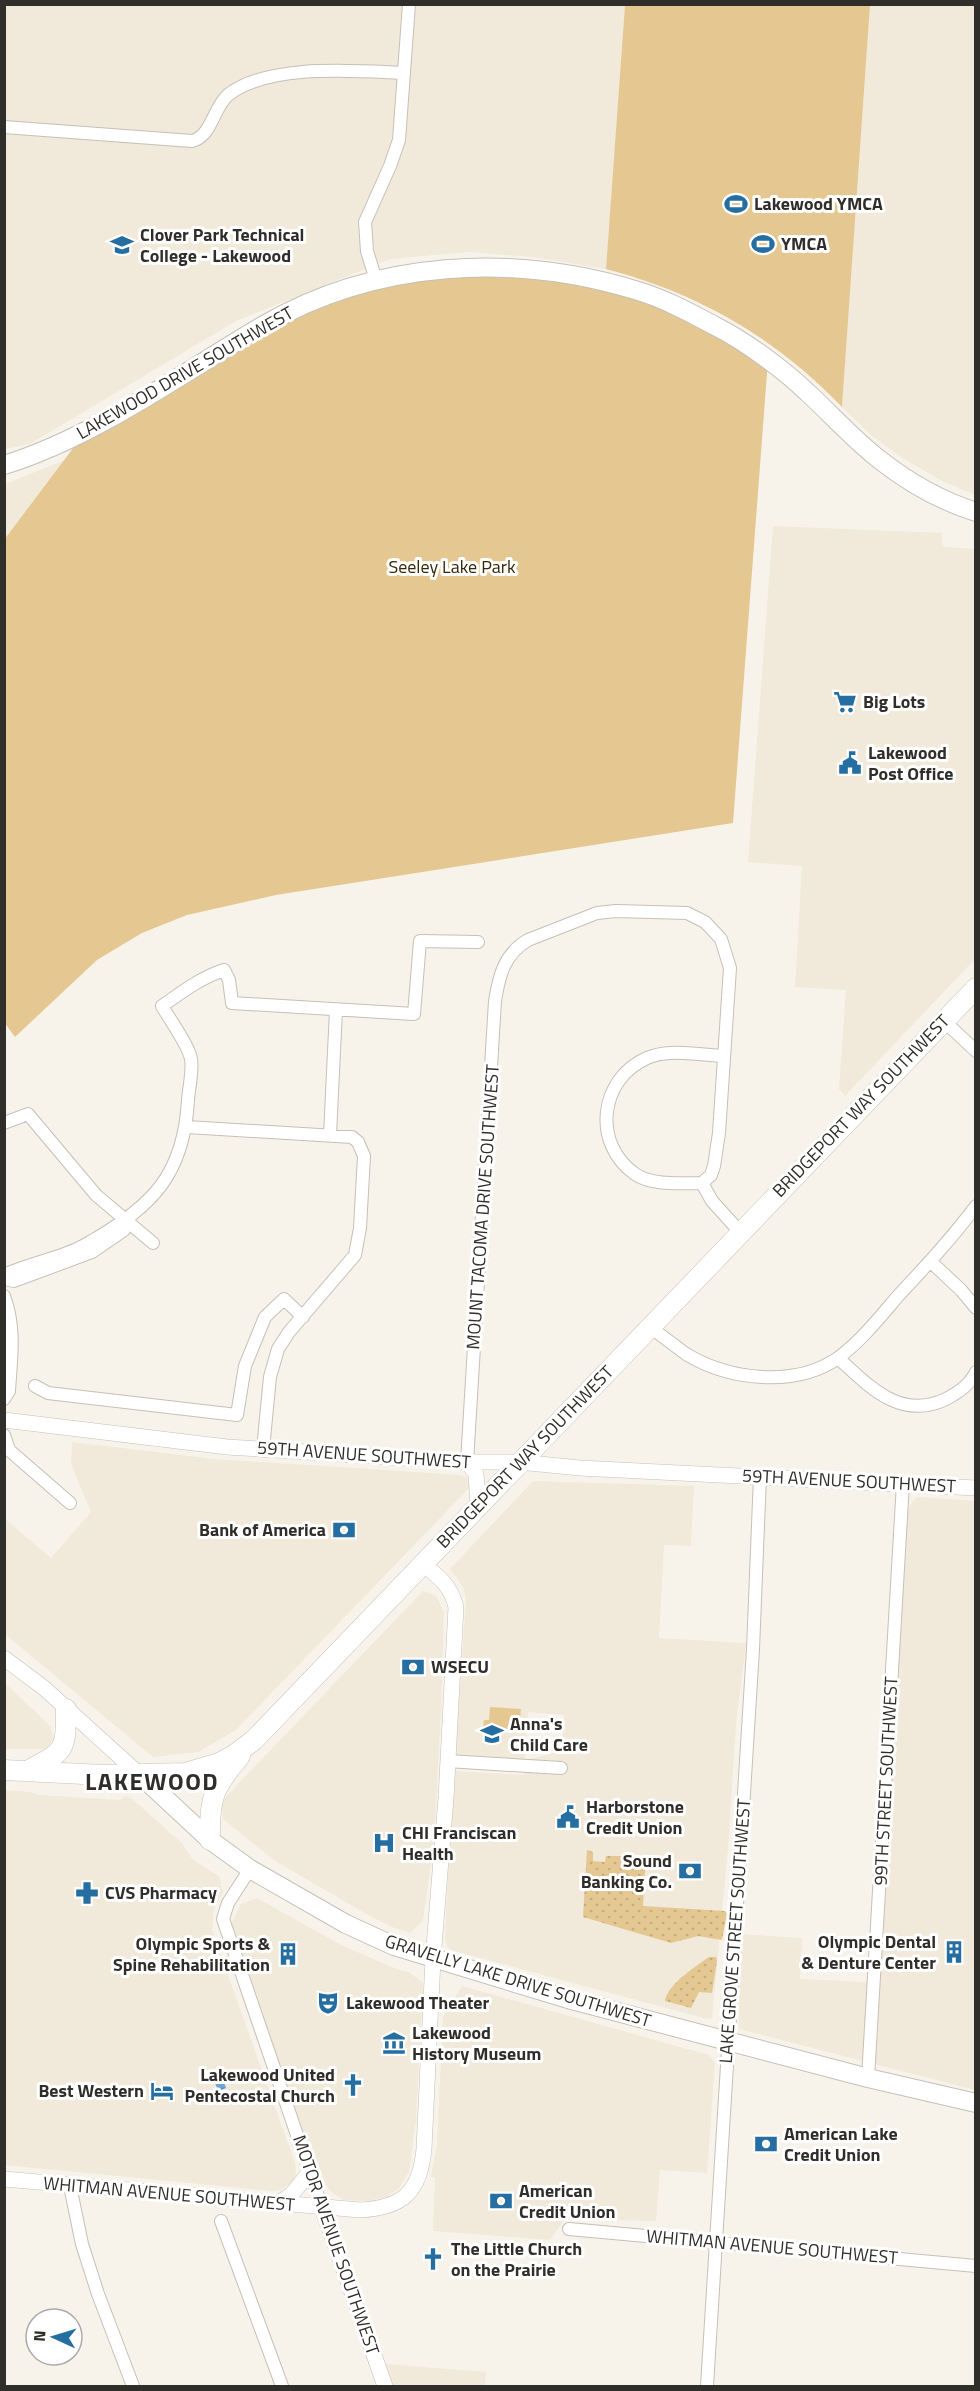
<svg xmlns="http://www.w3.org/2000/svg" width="980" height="2391" viewBox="0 0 980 2391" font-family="'Titillium Web',sans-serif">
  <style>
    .built { fill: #f1e9d9; fill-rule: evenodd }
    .grass { fill: url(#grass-dots) }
    .park { fill: #e5c891 }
    .water { fill: url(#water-rules) }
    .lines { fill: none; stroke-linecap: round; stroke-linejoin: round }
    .minor-casing { stroke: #c5c0b8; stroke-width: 14 }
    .tertiary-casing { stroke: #c5c0b8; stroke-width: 16 }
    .secondary-casing { stroke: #c5c0b8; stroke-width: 20 }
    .primary-casing { stroke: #c5c0b8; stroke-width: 21 }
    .minor { stroke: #fff; stroke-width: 12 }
    .tertiary { stroke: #fff; stroke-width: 15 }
    .secondary { stroke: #fff; stroke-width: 18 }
    .primary { stroke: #fff; stroke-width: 20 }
    .labels { text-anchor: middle; stroke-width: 6; stroke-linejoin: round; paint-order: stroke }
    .poi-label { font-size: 18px; font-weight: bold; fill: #302e2a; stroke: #fff; text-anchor: start }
    .street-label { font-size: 18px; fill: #302e2a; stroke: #fff }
    .park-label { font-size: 18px; fill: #352707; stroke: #fff }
    .district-label { font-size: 24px; font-weight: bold; letter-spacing: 1.5px; fill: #302e2a; stroke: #fff }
  </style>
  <defs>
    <pattern id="grass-dots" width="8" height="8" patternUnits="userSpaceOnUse" patternTransform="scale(1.5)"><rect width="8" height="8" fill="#e5c891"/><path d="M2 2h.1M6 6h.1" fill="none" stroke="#c5ac7d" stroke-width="1.8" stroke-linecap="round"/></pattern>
    <pattern id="water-rules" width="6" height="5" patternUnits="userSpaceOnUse" patternTransform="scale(1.5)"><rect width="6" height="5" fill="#6aa6d7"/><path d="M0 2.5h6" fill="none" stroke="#5888af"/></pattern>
  </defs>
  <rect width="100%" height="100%" fill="#f8f3ea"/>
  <path class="built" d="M5,5H625L606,269L533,257L469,252L390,259L236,321L30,444L5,449Z
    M870,5H975V495L942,481L904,459L871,435L842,407Z
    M65,460L5,540V484Z
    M773,526L942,533V544L945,547L975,549V959L845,1096L839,1089L846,990L795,987L802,866L748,862Z
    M72,1442L214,1459L460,1475L466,1477L470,1487L236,1730L198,1752L153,1757L5,1634L4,1518L51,1558L91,1512L71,1464Z
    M533,1481L694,1486L691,1546L664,1545L659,1638L746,1643L736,1724L728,1848L712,2019H707L462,1953L451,1950L447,1946L445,1939L447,1893L455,1771L524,1775L525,1762L455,1756L466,1600L463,1587L450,1569ZM528,1712L564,1715L562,1750L525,1761Z
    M917,1497L975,1501V2090L739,2029L740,1934L802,1938L800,1979L866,1982L878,1979L906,1515L911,1504Z
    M423,1591L436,1596L444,1612L441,1710L434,1842L423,1920L410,1933L392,1927L370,1916L275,1861L223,1819L222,1806L224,1799L234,1788Z
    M4,1682L50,1726L54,1739L46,1749H5Z
    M4,1790L30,1792L40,1795L120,1800L125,1796L131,1798L182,1843L192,1859L220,1877L221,1888L224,1891L214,1908L212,1930L295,2163L296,2174L292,2183L280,2190L272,2191L5,2165Z
    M257,1898L341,1945L399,1970L409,1972L423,1983L416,2120L409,2172L400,2187L387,2197L367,2201L343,2200L332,2193L326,2185L321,2186L231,1924L241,1904Z
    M462,1986L709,2055L715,2063L707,2173L660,2170L656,2221L565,2219L550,2240L433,2231L435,2178L431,2177L437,2145L443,2017Z
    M384,2364L486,2372L485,2386H393Z"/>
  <path class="grass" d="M587,1850L593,1852V1861L605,1862L606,1856H646L643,1906L725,1911L727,1914L722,1940L698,1936L671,1943L583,1917Z
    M709,1957H716L717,1961L712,1993L699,1992L691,2008L665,2001C667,1985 696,1966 709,1957Z"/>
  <path class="park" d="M625,5H870L842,407C776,338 698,293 606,269Z
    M426,271L609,283L768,360L733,823L276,895L187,915L142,933L97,960L15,1037L4,1022V540L86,431L267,323Z
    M490,1707L521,1709L520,1719H526V1725H508L507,1730L483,1727L484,1720H489Z"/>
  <path class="water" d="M220,2071L226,2088L218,2091L212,2074Z"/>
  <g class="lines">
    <g class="minor-casing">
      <path id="minor" d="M4,127L192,141C212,136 213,108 228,95C268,63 356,71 404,73
        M376,280L367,251L365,222L390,166L399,140L409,4
        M944,1021L976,1051
        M4,1123L28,1114L96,1195L153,1243
        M187,1127L352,1137L358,1142L364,1156L360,1228L355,1255L289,1332L278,1349L270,1377L263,1449
        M330,1135L336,1010
        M702,1183C682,1183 652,1186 635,1174C592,1144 599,1079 647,1058C670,1048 699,1055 724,1056
        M702,1183L712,1201L740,1232
        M930,1261L961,1290L976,1308
        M4,1275C32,1262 64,1258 90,1242C153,1206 184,1174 188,1100C189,1087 193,1071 191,1059C188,1044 170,1020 162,1006C182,992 200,978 224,970L229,980L232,1003L414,1014L420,941L478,942
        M4,1279L14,1281L92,1252L124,1230L126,1221
        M4,1296C16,1328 11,1358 9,1391L4,1399
        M650,1327C662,1336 674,1345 686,1354C729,1380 795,1388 838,1358C861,1341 880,1317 898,1296C925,1267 952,1238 976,1206
        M838,1358C869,1386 900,1421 946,1399C958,1393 970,1385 976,1372
        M35,1386L48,1393L237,1415L245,1366L265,1317L284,1299L303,1317
        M4,1435L9,1450L70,1503
        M467,1462L495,1001C499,976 504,954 528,940L597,913L616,911L687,913L705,922L721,939L730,968L719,1133L714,1166L711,1175L702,1183
        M447,1761L561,1768
        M250,1869L228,1903L223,1919L322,2208
        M868,2078L903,1483
        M70,2186L82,2244L98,2294L133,2386
        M221,2221L282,2386
        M569,2229L976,2266
        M707,2386L753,1649L760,1476"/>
    </g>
    <g class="tertiary-casing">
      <path id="tertiary" d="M4,1420L227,1447L467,1462H519L580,1468L976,1488
        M467,1462L476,1474L478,1506
        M4,1658L44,1688L140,1775
        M4,2179L360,2210C403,2208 420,2192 424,2149L433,1959L446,1798L456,1607C451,1586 439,1576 422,1564
        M277,2204L292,2194L308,2174
        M322,2208L385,2386"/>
    </g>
    <g class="secondary-casing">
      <path id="secondary" d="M4,465C95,437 182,373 264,325C376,260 513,253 635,290C663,298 689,312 715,326C745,341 783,369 808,393C832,415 854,440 880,460C908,482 941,501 976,512
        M140,1775L210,1840L250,1869L346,1924L394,1946L568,1999L868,2078L976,2103"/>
    </g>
    <g class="primary-casing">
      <path id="primary" d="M4,1770L103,1775L185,1773L219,1763L234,1755L254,1740L976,988
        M27,1771C65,1751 66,1752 66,1709
        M210,1840C209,1798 213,1788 240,1756"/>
    </g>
    <use href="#minor" class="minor"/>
    <use href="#tertiary" class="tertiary"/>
    <use href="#secondary" class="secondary"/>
    <use href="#primary" class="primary"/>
  </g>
  <defs>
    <g id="stadium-bare" transform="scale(1.8)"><path d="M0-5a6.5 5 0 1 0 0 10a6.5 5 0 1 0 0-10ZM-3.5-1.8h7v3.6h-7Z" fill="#256ea2" stroke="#fff" stroke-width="2.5" paint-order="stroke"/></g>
    <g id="university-bare" transform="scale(1.8)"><path d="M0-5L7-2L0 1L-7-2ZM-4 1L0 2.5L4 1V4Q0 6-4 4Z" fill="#256ea2" stroke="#fff" stroke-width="2.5" paint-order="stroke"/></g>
    <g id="supermarket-bare" transform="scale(1.8)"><path d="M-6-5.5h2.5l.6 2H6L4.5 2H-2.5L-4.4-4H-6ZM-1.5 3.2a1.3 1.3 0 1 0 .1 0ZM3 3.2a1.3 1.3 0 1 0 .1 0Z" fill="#256ea2" stroke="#fff" stroke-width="2.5" paint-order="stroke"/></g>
    <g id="civic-bare" transform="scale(1.8)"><path d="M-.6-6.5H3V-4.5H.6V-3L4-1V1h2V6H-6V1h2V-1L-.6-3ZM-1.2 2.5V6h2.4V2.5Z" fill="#256ea2" stroke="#fff" stroke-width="2.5" paint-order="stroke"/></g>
    <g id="bank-bare" transform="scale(1.8)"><path d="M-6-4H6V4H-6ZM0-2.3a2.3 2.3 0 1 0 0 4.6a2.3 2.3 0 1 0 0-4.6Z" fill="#256ea2" stroke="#fff" stroke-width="2.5" paint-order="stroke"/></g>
    <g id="school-bare" transform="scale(1.8)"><path d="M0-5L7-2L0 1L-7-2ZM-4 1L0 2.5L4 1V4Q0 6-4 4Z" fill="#256ea2" stroke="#fff" stroke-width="2.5" paint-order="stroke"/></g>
    <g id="hospital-bare" transform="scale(1.8)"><path d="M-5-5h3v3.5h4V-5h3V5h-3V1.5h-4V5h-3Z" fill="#256ea2" stroke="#fff" stroke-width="2.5" paint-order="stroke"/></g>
    <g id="pharmacy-bare" transform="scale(1.8)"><path d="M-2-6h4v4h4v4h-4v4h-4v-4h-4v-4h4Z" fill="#256ea2" stroke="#fff" stroke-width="2.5" paint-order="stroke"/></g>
    <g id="building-bare" transform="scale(1.8)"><path d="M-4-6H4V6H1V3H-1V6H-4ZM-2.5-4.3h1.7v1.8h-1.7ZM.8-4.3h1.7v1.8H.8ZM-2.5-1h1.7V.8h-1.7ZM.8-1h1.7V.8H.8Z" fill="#256ea2" stroke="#fff" stroke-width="2.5" paint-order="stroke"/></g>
    <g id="theatre-bare" transform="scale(1.8)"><path d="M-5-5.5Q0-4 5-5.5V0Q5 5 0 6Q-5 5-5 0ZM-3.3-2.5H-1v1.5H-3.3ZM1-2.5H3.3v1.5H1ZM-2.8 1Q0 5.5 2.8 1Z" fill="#256ea2" stroke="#fff" stroke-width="2.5" paint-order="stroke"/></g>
    <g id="museum-bare" transform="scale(1.8)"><path d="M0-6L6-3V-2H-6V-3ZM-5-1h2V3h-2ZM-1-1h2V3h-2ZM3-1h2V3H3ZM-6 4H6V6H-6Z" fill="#256ea2" stroke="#fff" stroke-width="2.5" paint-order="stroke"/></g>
    <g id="church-bare" transform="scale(1.8)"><path d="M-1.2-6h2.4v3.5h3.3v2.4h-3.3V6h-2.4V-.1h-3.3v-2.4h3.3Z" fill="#256ea2" stroke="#fff" stroke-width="2.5" paint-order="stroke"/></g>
    <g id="hotel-bare" transform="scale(1.8)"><path d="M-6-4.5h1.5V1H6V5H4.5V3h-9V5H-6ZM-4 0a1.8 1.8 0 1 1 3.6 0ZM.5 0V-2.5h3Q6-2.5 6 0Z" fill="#256ea2" stroke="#fff" stroke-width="2.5" paint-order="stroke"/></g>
  </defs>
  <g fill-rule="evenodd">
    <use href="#stadium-bare" x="736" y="204"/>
    <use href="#stadium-bare" x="763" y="244"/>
    <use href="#university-bare" x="122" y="245"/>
    <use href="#supermarket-bare" x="845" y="702"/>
    <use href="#civic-bare" x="850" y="763"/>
    <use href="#bank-bare" x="344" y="1530"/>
    <use href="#bank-bare" x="413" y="1667"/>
    <use href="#school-bare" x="492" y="1734"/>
    <use href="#civic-bare" x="568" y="1817"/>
    <use href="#hospital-bare" x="384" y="1843"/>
    <use href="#bank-bare" x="690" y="1871"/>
    <use href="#pharmacy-bare" x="87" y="1893"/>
    <use href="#building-bare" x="954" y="1952"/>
    <use href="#building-bare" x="288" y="1954"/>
    <use href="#theatre-bare" x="328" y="2003"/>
    <use href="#museum-bare" x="394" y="2043"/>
    <use href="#church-bare" x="353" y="2085"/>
    <use href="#hotel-bare" x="162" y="2091"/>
    <use href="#bank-bare" x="766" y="2144"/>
    <use href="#bank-bare" x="501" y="2201"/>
    <use href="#church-bare" x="433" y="2259"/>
  </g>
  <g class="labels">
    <g class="poi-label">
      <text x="754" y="210">Lakewood YMCA</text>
      <text x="140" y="241">Clover Park Technical<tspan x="140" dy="21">College - Lakewood</tspan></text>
      <text x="781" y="250">YMCA</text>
      <text x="863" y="708">Big Lots</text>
      <text x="868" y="759">Lakewood<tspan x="868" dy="21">Post Office</tspan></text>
      <text x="326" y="1536" text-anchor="end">Bank of America</text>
      <text x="431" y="1673">WSECU</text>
      <text x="510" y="1730">Anna's<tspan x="510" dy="21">Child Care</tspan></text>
      <text x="586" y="1813">Harborstone<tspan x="586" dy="21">Credit Union</tspan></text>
      <text x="402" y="1839">CHI Franciscan<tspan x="402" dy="21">Health</tspan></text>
      <text x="672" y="1867" text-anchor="end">Sound<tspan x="672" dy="21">Banking Co.</tspan></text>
      <text x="105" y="1899">CVS Pharmacy</text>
      <text x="936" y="1948" text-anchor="end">Olympic Dental<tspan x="936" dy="21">&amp; Denture Center</tspan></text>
      <text x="270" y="1950" text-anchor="end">Olympic Sports &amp;<tspan x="270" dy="21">Spine Rehabilitation</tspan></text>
      <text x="346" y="2009">Lakewood Theater</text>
      <text x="412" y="2039">Lakewood<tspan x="412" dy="21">History Museum</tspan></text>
      <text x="335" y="2081" text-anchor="end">Lakewood United<tspan x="335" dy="21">Pentecostal Church</tspan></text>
      <text x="144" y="2097" text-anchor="end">Best Western</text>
      <text x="784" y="2140">American Lake<tspan x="784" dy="21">Credit Union</tspan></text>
      <text x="519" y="2197">American<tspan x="519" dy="21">Credit Union</tspan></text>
      <text x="451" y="2255">The Little Church<tspan x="451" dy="21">on the Prairie</tspan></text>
    </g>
    <g class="street-label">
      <text transform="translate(185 373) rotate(-30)" y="6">LAKEWOOD DRIVE SOUTHWEST</text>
      <text transform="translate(861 1106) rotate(-46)" y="6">BRIDGEPORT WAY SOUTHWEST</text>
      <text transform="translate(483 1207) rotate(-86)" y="6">MOUNT TACOMA DRIVE SOUTHWEST</text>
      <text transform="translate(364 1455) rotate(4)" y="6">59TH AVENUE SOUTHWEST</text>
      <text transform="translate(525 1457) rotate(-46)" y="6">BRIDGEPORT WAY SOUTHWEST</text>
      <text transform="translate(849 1481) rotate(3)" y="6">59TH AVENUE SOUTHWEST</text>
      <text transform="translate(886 1781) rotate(-87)" y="6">99TH STREET SOUTHWEST</text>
      <text transform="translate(735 1931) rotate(-86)" y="6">LAKE GROVE STREET SOUTHWEST</text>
      <text transform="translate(518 1981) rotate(17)" y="6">GRAVELLY LAKE DRIVE SOUTHWEST</text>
      <text transform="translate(169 2194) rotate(5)" y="6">WHITMAN AVENUE SOUTHWEST</text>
      <text transform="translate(336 2245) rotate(71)" y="6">MOTOR AVENUE SOUTHWEST</text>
      <text transform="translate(772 2247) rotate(5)" y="6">WHITMAN AVENUE SOUTHWEST</text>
    </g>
    <g class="park-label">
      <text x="452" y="573">Seeley Lake Park</text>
    </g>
    <g class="district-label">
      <text x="152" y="1790">LAKEWOOD</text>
    </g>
  </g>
  <rect width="980" height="2391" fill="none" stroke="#302e2a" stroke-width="12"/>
  <g transform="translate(54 2337) rotate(274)"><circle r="28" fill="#ffffff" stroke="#acabaa" stroke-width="1.5"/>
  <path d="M0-4.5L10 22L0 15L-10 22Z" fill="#256ea2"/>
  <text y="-9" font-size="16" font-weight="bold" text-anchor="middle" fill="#302e2a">N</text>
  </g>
</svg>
